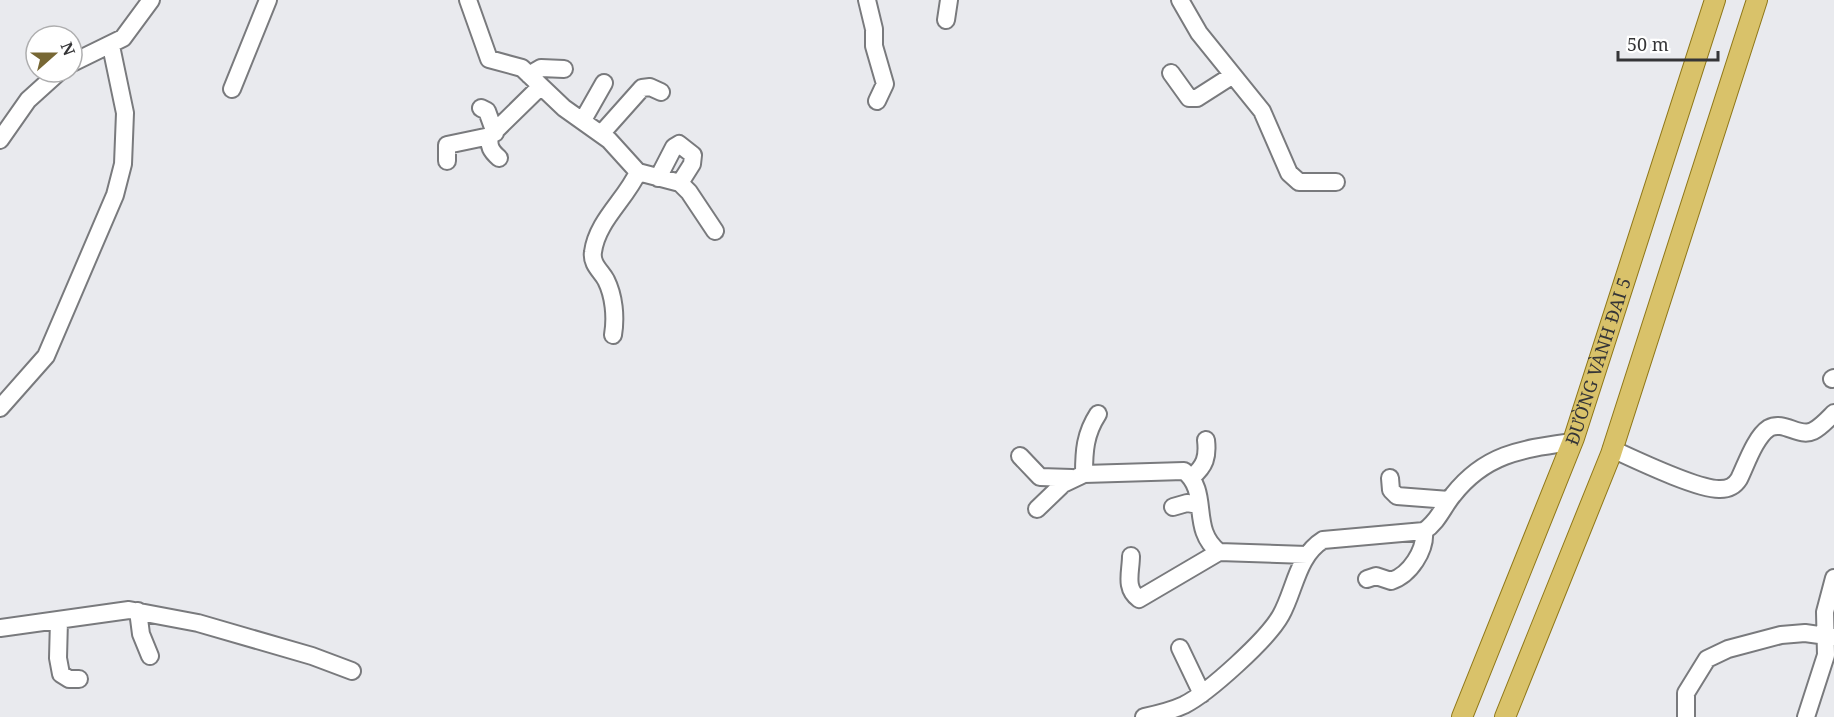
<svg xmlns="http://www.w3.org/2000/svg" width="1834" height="717" viewBox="0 0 1834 717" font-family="'Noto Serif',serif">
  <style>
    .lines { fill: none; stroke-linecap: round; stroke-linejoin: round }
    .minor-casing { stroke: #797a7d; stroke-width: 20 }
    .major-casing { stroke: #8f7718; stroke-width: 22 }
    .minor { stroke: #fff; stroke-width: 16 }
    .major { stroke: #d9c26a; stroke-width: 20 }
    .labels { text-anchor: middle; stroke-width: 5; stroke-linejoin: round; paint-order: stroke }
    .street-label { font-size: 18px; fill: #353537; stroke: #fff }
  </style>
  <rect width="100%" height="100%" fill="#e9eaee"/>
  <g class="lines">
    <g class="minor-casing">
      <path id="minor" d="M468,0L489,59L522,68L564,108L609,140L638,172L680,183L689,192L715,231
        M867,0L874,29V46L885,84L877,101
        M1180,0L1199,33L1262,111L1289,173L1299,182H1336
        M946,20L949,0
        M72,63L123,38L151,0
        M1171,73L1189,98H1197L1233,75
        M529,75L541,68L564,69
        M232,89L268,0
        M481,108L487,111L495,133
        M583,120L604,83
        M601,134L642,88L650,87L661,92
        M490,136C488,146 491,151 499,158
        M0,140L28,100L59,72
        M447,161V145L490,136L540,87
        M658,178L674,147L679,144L693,155L692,164L680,183
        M613,335C616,317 614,296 606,280C601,271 591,264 593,252C597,221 626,199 638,172
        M1832,379L1834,378
        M0,408L46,356L115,195L123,164L125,113L111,46
        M1612,449C1634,459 1698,490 1720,489C1728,489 1734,487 1739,479C1746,465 1755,437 1769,428C1784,420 1799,438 1813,431C1821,427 1828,419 1834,413
        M1020,456L1040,477L1072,478
        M1084,474C1084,451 1085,434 1098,414
        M1192,477C1205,466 1208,457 1206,440
        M1390,478L1391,490L1397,496L1449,500
        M1173,507L1187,503L1199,505
        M1037,509L1063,484L1084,474L1184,471C1211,492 1189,529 1219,552L1307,555
        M1131,556C1131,572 1124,588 1139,599L1219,552
        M1367,579L1376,576L1391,581C1410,575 1426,550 1424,531
        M138,611L141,634L150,656
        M59,620L58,658L61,674L69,679H79
        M0,628L129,610L198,623L312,656L352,671
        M1180,648L1202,694
        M1144,717C1158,714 1171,711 1184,705C1208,693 1268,639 1281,615C1295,590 1297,556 1323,540L1424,531C1438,522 1443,507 1453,495C1486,453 1523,449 1572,442
        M1686,717V693L1707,659L1728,649L1781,635L1805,633L1834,637
        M1806,717L1826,655L1825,612L1834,578"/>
    </g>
    <g class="major-casing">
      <g id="major">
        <path id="s1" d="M1462,717L1574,438L1715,0"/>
        <path d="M1505,717L1611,454L1757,0"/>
      </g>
    </g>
    <use href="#minor" class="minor"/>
    <use href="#major" class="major"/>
  </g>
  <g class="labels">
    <g class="street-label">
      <text dy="6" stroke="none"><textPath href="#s1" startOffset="381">ĐƯỜNG VÀNH ĐAI 5</textPath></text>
    </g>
  </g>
  <g transform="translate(54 54) rotate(69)"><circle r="28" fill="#ffffff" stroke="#aeaeaf" stroke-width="1.5"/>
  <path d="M0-4.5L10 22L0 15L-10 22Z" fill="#776734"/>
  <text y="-9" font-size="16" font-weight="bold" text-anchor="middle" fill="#353537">N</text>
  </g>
  <path d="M1618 51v9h100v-9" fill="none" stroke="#353537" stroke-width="3"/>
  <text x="1627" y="51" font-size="18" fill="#353537" stroke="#ffffff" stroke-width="4.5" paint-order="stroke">50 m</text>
</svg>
